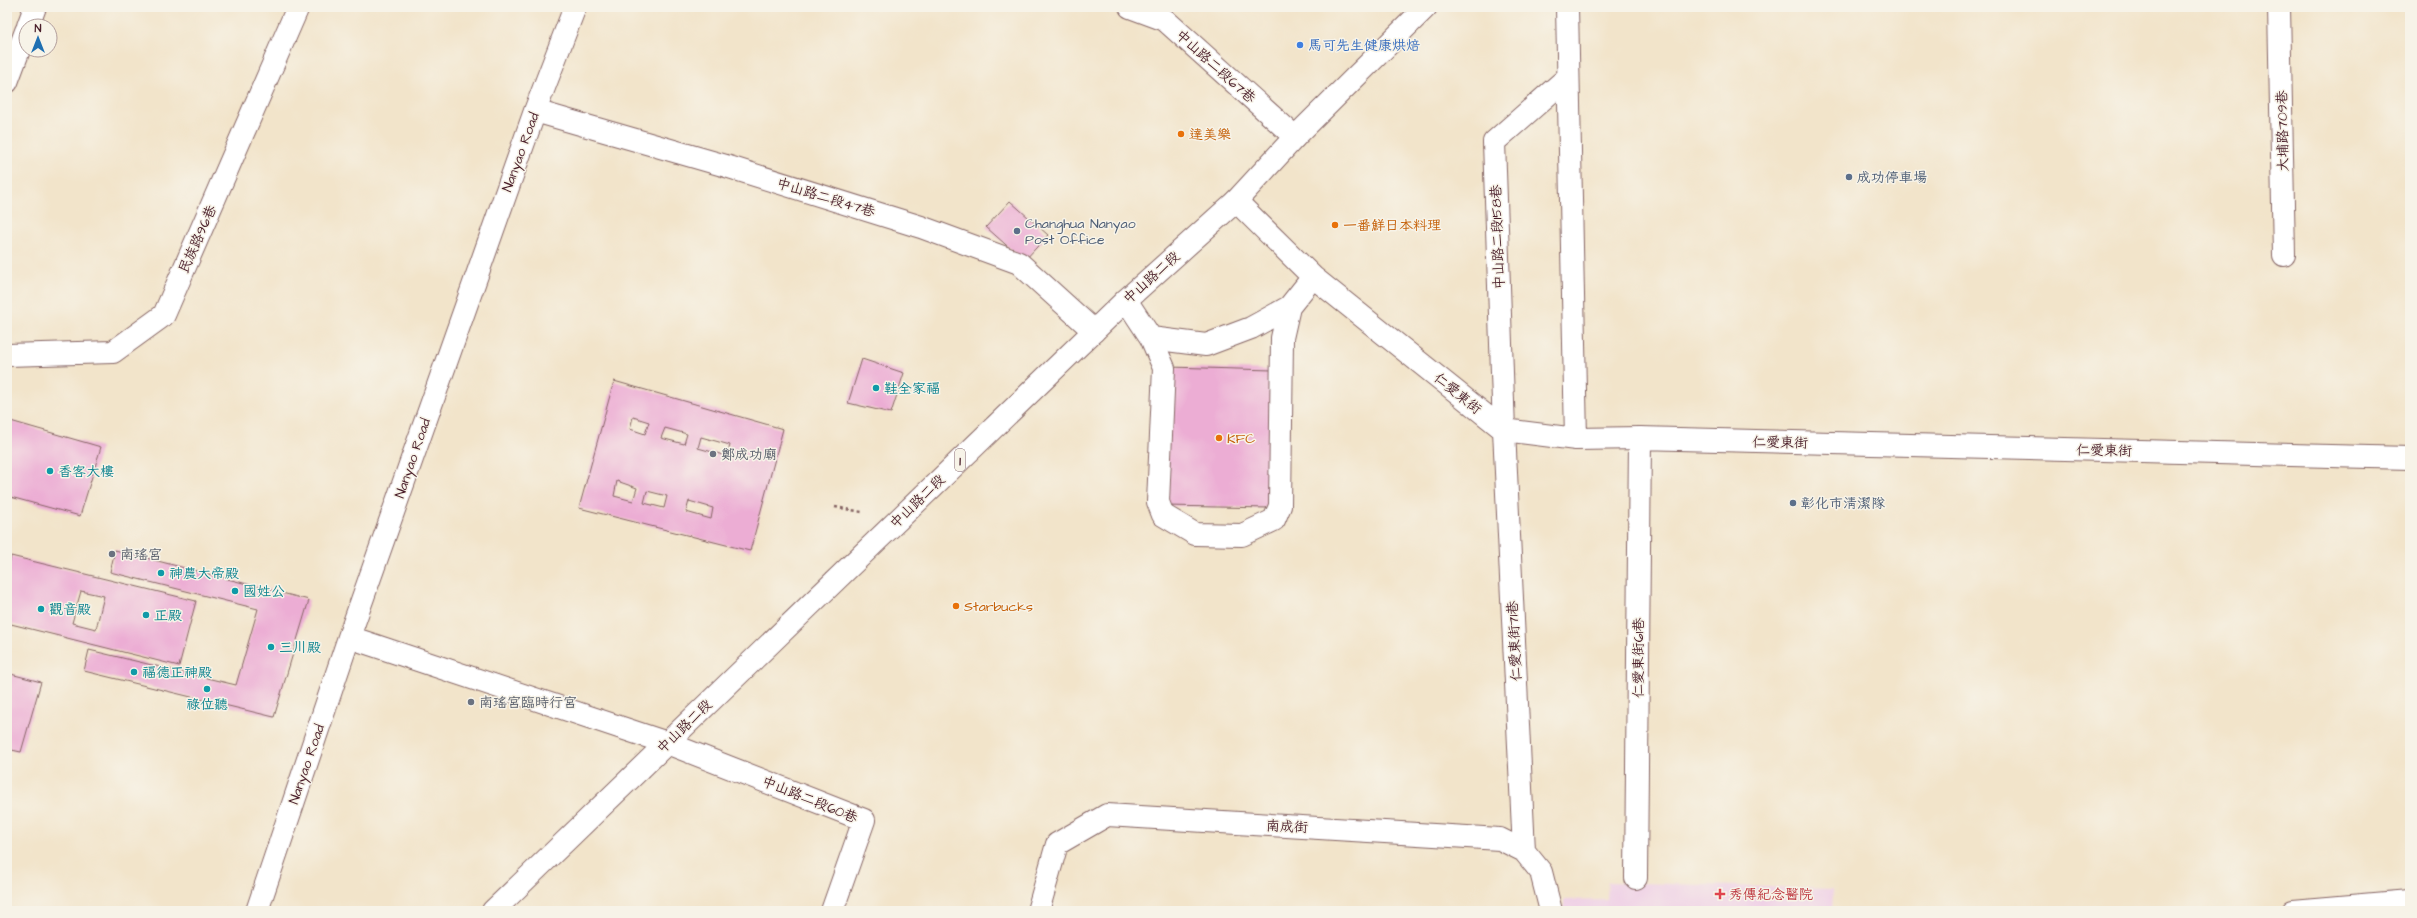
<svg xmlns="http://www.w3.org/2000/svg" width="2417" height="918" viewBox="0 0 2417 918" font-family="'Architects Daughter','LXGW WenKai TC',sans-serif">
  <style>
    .built { fill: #efd0e6 }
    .building { fill: #ecadd4; fill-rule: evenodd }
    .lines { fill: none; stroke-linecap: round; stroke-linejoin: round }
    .minor-casing { stroke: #856463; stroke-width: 24 }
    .major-casing { stroke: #856463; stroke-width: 24 }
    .path { stroke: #856463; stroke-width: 2.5; stroke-dasharray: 3 3; stroke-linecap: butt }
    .minor { stroke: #fff; stroke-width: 22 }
    .major { stroke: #fff; stroke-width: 22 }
    .shop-dot { fill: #3f7fe0; stroke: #f7f3e8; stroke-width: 1.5 }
    .food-dot { fill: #e8710a; stroke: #f7f3e8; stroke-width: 1.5 }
    .service-dot { fill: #5c6f8a; stroke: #f7f3e8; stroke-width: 1.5 }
    .culture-dot { fill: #0f9aa8; stroke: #f7f3e8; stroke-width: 1.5 }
    .worship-dot { fill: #6b7280; stroke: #f7f3e8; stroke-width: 1.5 }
    .health-dot { fill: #e0444e; stroke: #f7f3e8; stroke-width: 1.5 }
    .labels { text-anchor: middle; stroke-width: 3; stroke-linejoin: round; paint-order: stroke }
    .shield { fill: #f7f3e8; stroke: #7e5f64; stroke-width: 1 }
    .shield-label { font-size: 13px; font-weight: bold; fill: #4a1f2b }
    .shop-label { font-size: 14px; fill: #366cbe; stroke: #f7f3e8; text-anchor: start }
    .street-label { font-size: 14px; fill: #4a1f2b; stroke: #f7f3e8 }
    .food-label { font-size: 14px; fill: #c56008; stroke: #f7f3e8; text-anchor: start }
    .service-label { font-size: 14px; fill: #4e5e75; stroke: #f7f3e8; text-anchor: start }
    .culture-label { font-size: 14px; fill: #0d838f; stroke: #f7f3e8; text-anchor: start }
    .worship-label { font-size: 14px; fill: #5b616d; stroke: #f7f3e8; text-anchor: start }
    .health-label { font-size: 14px; fill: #be3a42; stroke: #f7f3e8; text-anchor: start }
  </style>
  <rect width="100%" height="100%" fill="#f7f3e8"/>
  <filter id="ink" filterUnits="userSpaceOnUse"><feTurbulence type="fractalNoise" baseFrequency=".025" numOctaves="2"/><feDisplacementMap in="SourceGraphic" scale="8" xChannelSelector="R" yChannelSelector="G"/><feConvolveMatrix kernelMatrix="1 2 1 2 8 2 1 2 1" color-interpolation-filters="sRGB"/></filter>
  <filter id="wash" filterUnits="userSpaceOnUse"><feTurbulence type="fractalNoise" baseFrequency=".012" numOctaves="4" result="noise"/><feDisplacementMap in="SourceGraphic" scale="16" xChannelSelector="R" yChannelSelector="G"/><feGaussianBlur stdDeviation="0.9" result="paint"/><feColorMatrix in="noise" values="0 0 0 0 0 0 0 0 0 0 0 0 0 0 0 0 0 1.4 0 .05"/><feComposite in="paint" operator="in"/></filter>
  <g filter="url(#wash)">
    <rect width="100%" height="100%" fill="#f2e4ca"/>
    <path class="built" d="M1608,882L1833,889L1832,911H1564V900L1607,899Z"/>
    <g id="blocks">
      <path class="building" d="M1010,201L1048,235L1024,261L986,227Z
        M862,359L904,373L891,413L848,403Z
        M1169,367L1272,370L1269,508L1166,506Z
        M614,381L783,429L750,551L579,508ZM633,417L649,422L645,434L630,429ZM665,428L687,434L684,444L661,438ZM701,437L730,445L727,456L698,448ZM617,481L637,488L633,501L614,496ZM647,491L667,496L664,508L644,503ZM689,501L713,508L711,519L686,512Z
        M7,420L101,447L80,516L7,496Z
        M115,550L309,600L274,717L84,671L89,650L236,685L258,609L110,572Z
        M11,556L196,601L179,666L7,623V572ZM81,591L104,596L96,629L72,623Z
        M7,673L41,682L21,752L7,749Z"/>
    </g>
  </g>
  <g filter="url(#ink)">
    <use href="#blocks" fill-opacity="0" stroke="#856463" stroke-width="1"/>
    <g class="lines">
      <g class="minor-casing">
        <path id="minor" d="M1130,7L1165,20L1295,137
          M1567,7L1576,439
          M2279,7L2284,255
          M28,26L35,7
          M7,82L26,31
          M535,111L726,166L921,227L1019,263L1094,331
          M1236,201L1313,277L1504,430L1576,439L1640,438L2410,458
          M1126,300L1151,338L1164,368L1158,502L1163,515L1195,534L1242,535L1274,520L1280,506L1282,338L1289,307
          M1151,338L1206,345L1251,328L1289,307L1313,277
          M7,355L113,352L164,315L298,7
          M349,637L667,743L864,820L832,911
          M1524,851L1504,430L1494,142L1568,77
          M1636,878L1640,438
          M257,911L349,637L535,111L575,7
          M1038,911L1057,844L1107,815L1500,839L1524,851L1541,872L1551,911
          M2293,911L2410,901"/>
      </g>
      <g class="major-casing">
        <path id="major" d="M493,911L1126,300L1236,201L1295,137L1426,7"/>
      </g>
      <path class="path" d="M835,507L862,512"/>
      <use href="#minor" class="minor"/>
      <use href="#major" class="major"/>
    </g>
  </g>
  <circle class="shop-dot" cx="1300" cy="45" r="4"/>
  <g class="food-dot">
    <circle cx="1181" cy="134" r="4"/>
    <circle cx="1335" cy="225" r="4"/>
    <circle cx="1219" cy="438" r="4"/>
    <circle cx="956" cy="606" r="4"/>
  </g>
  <g class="service-dot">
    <circle cx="1849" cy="177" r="4"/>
    <circle cx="1017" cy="231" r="4"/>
    <circle cx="1793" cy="503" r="4"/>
  </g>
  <g class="culture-dot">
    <circle cx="876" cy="388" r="4"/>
    <circle cx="50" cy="471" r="4"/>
    <circle cx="161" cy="573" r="4"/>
    <circle cx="235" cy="591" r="4"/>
    <circle cx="41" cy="609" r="4"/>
    <circle cx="146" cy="615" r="4"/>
    <circle cx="271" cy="647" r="4"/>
    <circle cx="134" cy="672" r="4"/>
    <circle cx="207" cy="689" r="4"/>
  </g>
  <g class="worship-dot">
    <circle cx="713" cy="454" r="4"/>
    <circle cx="112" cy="554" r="4"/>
    <circle cx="471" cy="702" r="4"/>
  </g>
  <path class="health-dot" d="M1718 888h4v4h4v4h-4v4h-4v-4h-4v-4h4z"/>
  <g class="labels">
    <rect class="shield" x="955" y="449" width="10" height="22" rx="3"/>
    <g class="shield-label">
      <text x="960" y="465">1</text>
    </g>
    <g class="shop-label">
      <text x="1308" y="50">馬可先生健康烘焙</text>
    </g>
    <g class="street-label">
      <text transform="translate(1216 66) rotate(42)" y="5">中山路二段67巷</text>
      <text transform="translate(2282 131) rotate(-91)" y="5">大埔路709巷</text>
      <text transform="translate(520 152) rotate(-70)" y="5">Nanyao Road</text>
      <text transform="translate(826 197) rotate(17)" y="5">中山路二段47巷</text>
      <text transform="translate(1497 237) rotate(-92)" y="5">中山路二段158巷</text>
      <text transform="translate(197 239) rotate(-66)" y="5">民族路96巷</text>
      <text transform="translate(1151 277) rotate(-42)" y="5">中山路二段</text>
      <text transform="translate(1458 393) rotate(39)" y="5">仁愛東街</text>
      <text transform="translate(1780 442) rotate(1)" y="5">仁愛東街</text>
      <text transform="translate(2104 450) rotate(1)" y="5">仁愛東街</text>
      <text transform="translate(412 458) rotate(-71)" y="5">Nanyao Road</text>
      <text transform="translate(917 501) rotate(-44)" y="5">中山路二段</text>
      <text transform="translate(1514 641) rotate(-93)" y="5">仁愛東街71巷</text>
      <text transform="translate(1638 658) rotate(-90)" y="5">仁愛東街61巷</text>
      <text transform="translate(684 726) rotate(-44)" y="5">中山路二段</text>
      <text transform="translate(306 764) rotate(-71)" y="5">Nanyao Road</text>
      <text transform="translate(810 799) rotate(22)" y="5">中山路二段60巷</text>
      <text transform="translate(1287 826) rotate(3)" y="5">南成街</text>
    </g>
    <g class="food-label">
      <text x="1189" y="139">達美樂</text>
      <text x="1343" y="230">一番鮮日本料理</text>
      <text x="1227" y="443">KFC</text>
      <text x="964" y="611">Starbucks</text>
    </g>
    <g class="service-label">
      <text x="1857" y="182">成功停車場</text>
      <text x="1025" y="228">Changhua Nanyao<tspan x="1025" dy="16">Post Office</tspan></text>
      <text x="1801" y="508">彰化市清潔隊</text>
    </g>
    <g class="culture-label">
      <text x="884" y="393">鞋全家福</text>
      <text x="58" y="476">香客大樓</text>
      <text x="169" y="578">神農大帝殿</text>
      <text x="243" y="596">國姓公</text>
      <text x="49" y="614">觀音殿</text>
      <text x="154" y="620">正殿</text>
      <text x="279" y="652">三川殿</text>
      <text x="142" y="677">福德正神殿</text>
      <text x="207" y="709" text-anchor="middle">祿位聽</text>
    </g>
    <g class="worship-label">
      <text x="721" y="459">鄭成功廟</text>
      <text x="120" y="559">南瑤宮</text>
      <text x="479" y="707">南瑶宮臨時行宮</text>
    </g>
    <g class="health-label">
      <text x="1729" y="899">秀傳紀念醫院</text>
    </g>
  </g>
  <rect width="2417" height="918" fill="none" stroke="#f7f3e8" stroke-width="24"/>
  <g transform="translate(38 38)"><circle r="19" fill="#f7f3e8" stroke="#b29e9c"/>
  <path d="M0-3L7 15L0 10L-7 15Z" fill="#1f6fb2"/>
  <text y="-6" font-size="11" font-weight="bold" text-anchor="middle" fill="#4a1f2b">N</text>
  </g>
</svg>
